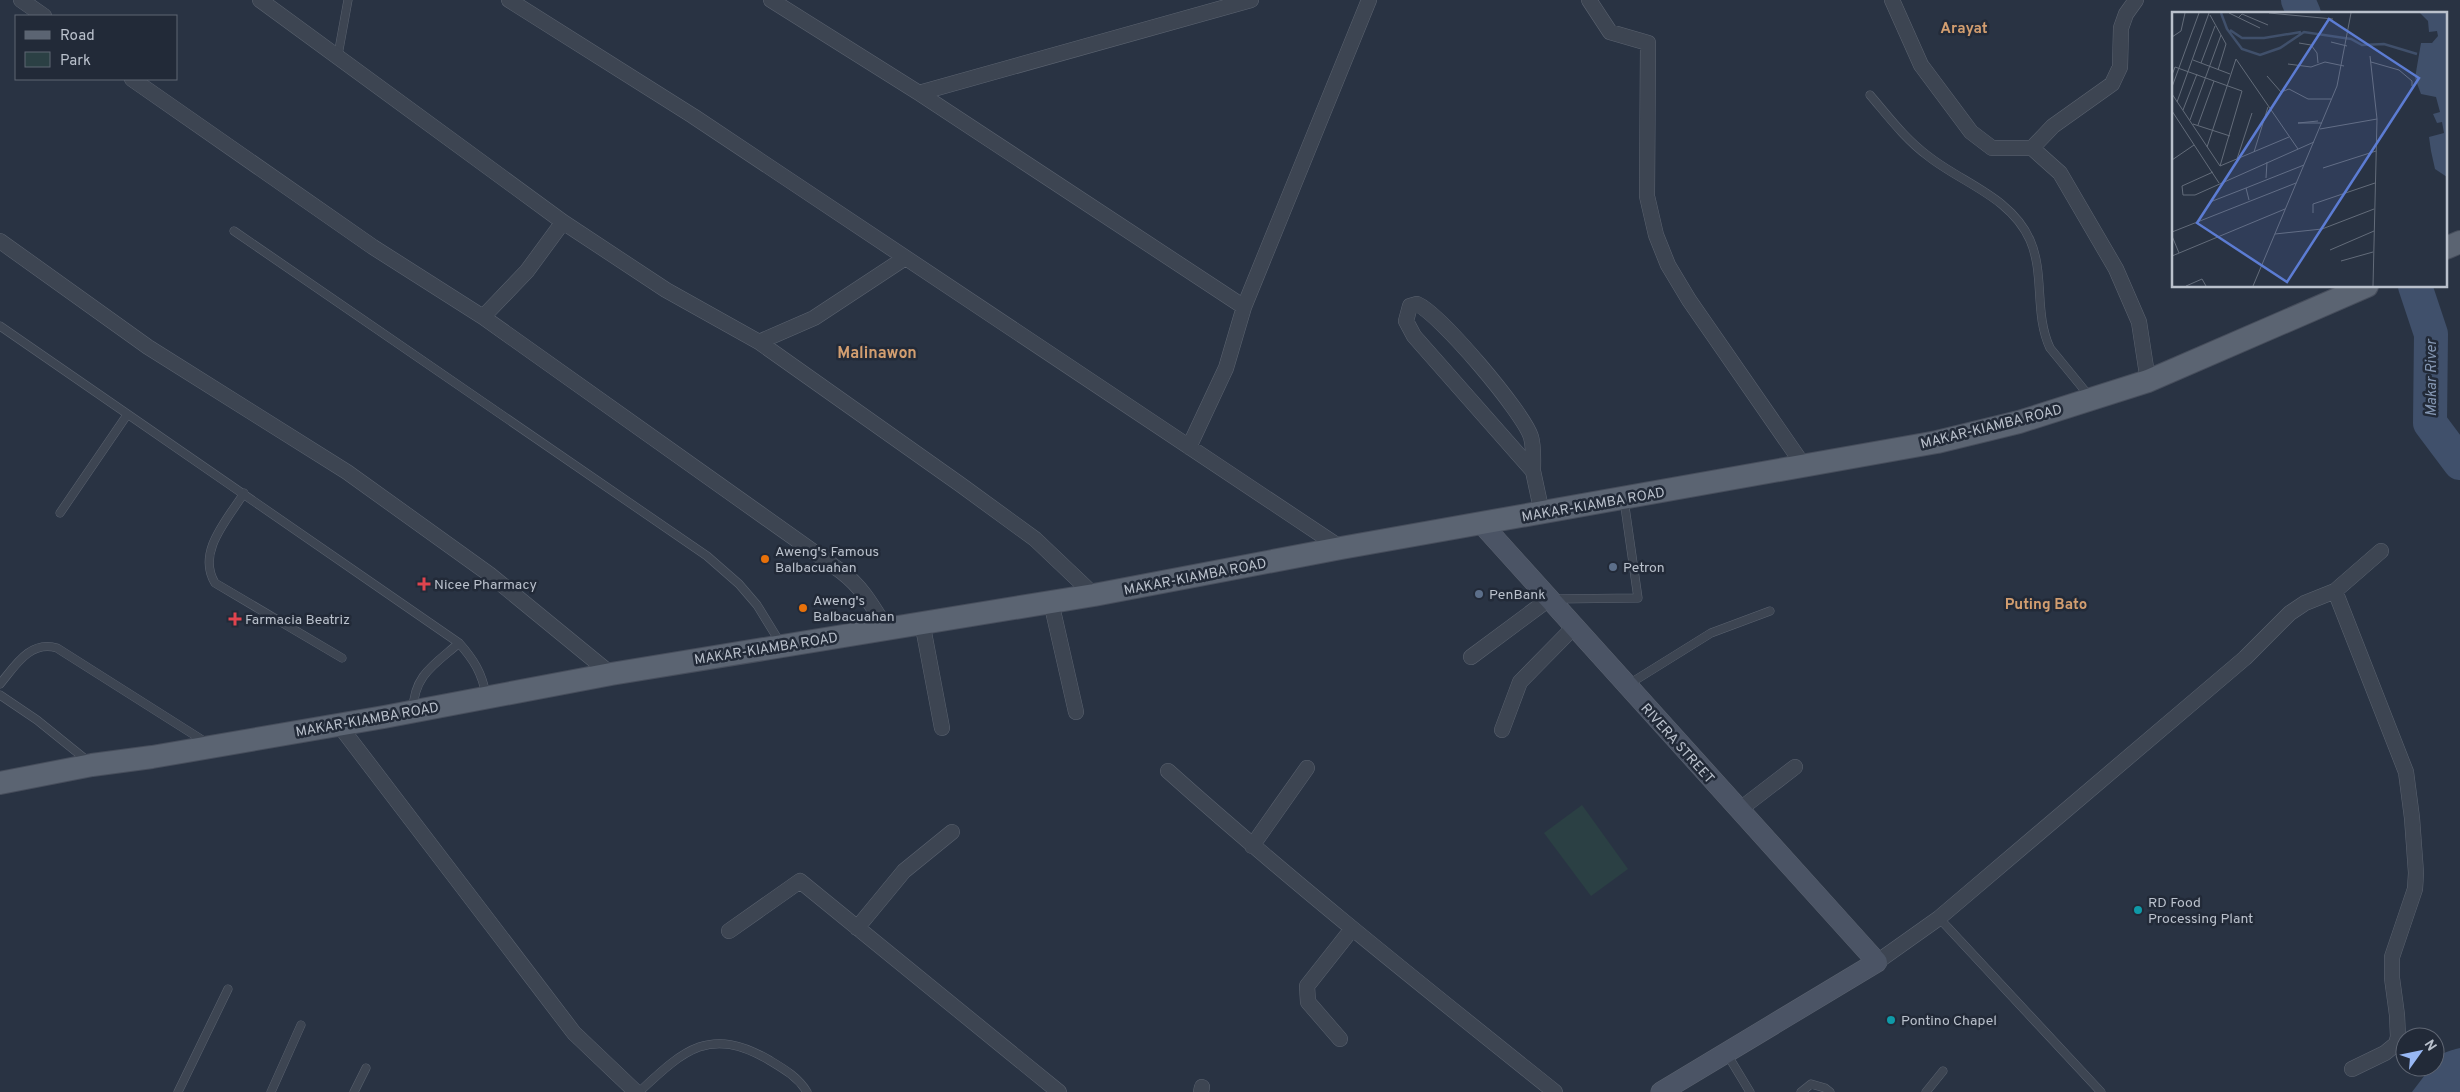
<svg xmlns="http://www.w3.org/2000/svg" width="2460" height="1092" viewBox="0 0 2460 1092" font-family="Overpass,sans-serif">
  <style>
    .green { fill: #2b4044 }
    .water { fill: #40506b }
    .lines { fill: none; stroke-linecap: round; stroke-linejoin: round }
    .river { stroke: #40506b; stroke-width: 34 }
    .lane-casing { stroke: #5b6370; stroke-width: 9 }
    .street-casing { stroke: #5b6370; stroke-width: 16 }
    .secondary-casing { stroke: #5b6370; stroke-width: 21 }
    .primary-casing { stroke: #474e5c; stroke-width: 24 }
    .lane { stroke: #3d4552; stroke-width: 8 }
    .street { stroke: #3d4552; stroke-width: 15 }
    .secondary { stroke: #4b5465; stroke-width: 20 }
    .primary { stroke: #5b6472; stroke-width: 22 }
    .food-dot { fill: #e8710a; stroke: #222a38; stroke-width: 2 }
    .service-dot { fill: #5c6f8a; stroke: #222a38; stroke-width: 2 }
    .health-dot { fill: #e0444e; stroke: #222a38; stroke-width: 2 }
    .culture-dot { fill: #0f9aa8; stroke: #222a38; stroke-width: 2 }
    .labels { text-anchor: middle; stroke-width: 5; stroke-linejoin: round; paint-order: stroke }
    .street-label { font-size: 14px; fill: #bac1cc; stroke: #222a38 }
    .poi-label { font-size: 14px; fill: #bac1cc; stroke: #222a38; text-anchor: start }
    .neighbourhood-label { font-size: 15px; font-weight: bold; fill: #d29e70; stroke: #222a38 }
    .water-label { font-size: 15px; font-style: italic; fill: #8496b2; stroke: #222a38 }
    .quarter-label { font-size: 16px; font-weight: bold; fill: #d29e70; stroke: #222a38 }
    .inset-river { fill: none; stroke: #40506b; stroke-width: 2.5 }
    .inset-road { fill: none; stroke: #636c7a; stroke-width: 1 }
    .view { fill: #5c7cd3; fill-opacity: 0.15; stroke: #5c7cd3; stroke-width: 2.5 }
    .inset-edge { fill: none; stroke: #bac1cc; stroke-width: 2.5 }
  </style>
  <rect width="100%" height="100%" fill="#293343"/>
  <path class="green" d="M1582,805L1628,869L1591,896L1544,833Z"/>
  <path class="water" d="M2460,1048V1092H2412L2431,1067H2435C2435,1053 2449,1051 2460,1048Z"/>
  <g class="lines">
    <path class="river" d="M2298,0L2304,14
      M2415,286L2431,334L2430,423L2460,463"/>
    <g class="lane-casing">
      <path id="lane" d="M338,55L348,0
        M1870,95C1888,116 1905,139 1928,156C1962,183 2011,197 2030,240C2045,274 2034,314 2050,348L2090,397
        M234,231L707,556L739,584L757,605L781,644
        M0,326L459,643C474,660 482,673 486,695
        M244,493C228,519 196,552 215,583L342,658
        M60,513L127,415
        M1553,599L1638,598L1624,500
        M0,684C15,666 30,640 57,648L207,743
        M1629,684L1711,633L1770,611
        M0,695L37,720L89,762
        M413,710C414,675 434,665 459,643
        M1939,918L2101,1092
        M1727,1054L1750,1092
        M178,1092L228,989
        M271,1092L301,1025
        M354,1092L366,1068
        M639,1092C683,1051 709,1025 769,1060C784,1069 798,1077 807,1092
        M1801,1092L1811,1084L1825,1088L1830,1092
        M1926,1092L1943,1071"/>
    </g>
    <g class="street-casing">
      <path id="street" d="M21,0L44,16
        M260,0L563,222L527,271L483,317
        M509,0L693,116L1341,548
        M771,0L919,93L1244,307
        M1589,0L1610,32L1648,43L1647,196L1656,235L1668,265L1689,300L1804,466
        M1892,0L1921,65L1971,132L1992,148H2032L2060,173L2116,269L2139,322L2148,381
        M132,79L373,247L483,317L842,572C862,587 873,607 886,628
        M919,93L1251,0
        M2032,148L2053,126L2112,84L2120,67L2121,28L2126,14L2136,0
        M563,222L666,290L759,342L961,485L1035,539L1094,595
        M0,241L148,347L347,472L489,574L611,674
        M759,342L814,318L905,258
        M1189,447L1226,368L1244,307L1369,0
        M1533,471C1533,460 1534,447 1531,437C1524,413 1440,314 1417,304L1410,306L1406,321L1414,336L1533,471L1542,513
        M2335,591L2406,772L2412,818L2416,873L2415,889L2392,957V978L2397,1015L2398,1037L2396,1044L2385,1053L2352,1069
        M1051,602L1076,712
        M922,622L942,728
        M1471,657L1549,599
        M339,725L574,1033L636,1092
        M1502,730L1520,682L1574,627
        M1168,771C1293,883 1424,987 1555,1092
        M1739,810L1795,767
        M1252,846L1307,768
        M857,928L904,871L952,832
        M729,931L800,881L1059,1092
        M1877,962L1939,918L2245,658L2290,613L2305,603L2335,591L2381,551
        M1340,1039L1308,1002L1307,986L1352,929
        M1201,1092L1202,1087"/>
    </g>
    <g class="secondary-casing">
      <path id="secondary" d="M1481,523L1877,962L1661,1092"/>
    </g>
    <g class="primary-casing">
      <path id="primary" d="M2446,248L2460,242
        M0,783L92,765L152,757L384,717L611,674L1094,595L1341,548L1937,442L2019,422L2148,381L2367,286"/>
    </g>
    <use href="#lane" class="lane"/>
    <use href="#street" class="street"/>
    <use href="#secondary" class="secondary"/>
    <use href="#primary" class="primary"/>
  </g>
  <g class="food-dot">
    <circle cx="765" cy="559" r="5"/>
    <circle cx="803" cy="608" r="5"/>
  </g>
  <g class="service-dot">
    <circle cx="1613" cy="567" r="5"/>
    <circle cx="1479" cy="594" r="5"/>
  </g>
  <g class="health-dot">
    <path d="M421.5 576.5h5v5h5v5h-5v5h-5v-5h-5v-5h5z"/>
    <path d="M232.5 611.5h5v5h5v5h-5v5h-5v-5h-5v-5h5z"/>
  </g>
  <g class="culture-dot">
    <circle cx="2138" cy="910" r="5"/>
    <circle cx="1891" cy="1020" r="5"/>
  </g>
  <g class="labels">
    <g class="street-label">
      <text transform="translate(1991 426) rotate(-14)" y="5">MAKAR-KIAMBA ROAD</text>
      <text transform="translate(1593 504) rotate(-10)" y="5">MAKAR-KIAMBA ROAD</text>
      <text transform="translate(1195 576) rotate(-11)" y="5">MAKAR-KIAMBA ROAD</text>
      <text transform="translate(766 648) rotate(-9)" y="5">MAKAR-KIAMBA ROAD</text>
      <text transform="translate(367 719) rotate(-10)" y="5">MAKAR-KIAMBA ROAD</text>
      <text transform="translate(1678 743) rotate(48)" y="5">RIVERA STREET</text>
    </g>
    <g class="poi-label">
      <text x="775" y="556">Aweng's Famous<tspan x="775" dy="16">Balbacuahan</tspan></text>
      <text x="1623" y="572">Petron</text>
      <text x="434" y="589">Nicee Pharmacy</text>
      <text x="1489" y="599">PenBank</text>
      <text x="813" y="605">Aweng's<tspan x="813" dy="16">Balbacuahan</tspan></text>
      <text x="245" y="624">Farmacia Beatriz</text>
      <text x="2148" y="907">RD Food<tspan x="2148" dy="16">Processing Plant</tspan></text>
      <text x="1901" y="1025">Pontino Chapel</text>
    </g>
    <g class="neighbourhood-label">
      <text x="1964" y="33">Arayat</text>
      <text x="2046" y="609">Puting Bato</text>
    </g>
    <g class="water-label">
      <text transform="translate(2431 378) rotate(-90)" y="5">Makar River</text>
    </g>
    <g class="quarter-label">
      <text x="877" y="358">Malinawon</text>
    </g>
  </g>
  <g transform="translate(2172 12)">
    <rect width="275" height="275" fill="#293343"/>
    <path d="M248,1H275V165L263,157L259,139L257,125L272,121L270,110L265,111L261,102L268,100L264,85L249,82L243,66L249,31H260L266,24L265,19L257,20L256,9Z" fill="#40506b"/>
    <path class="inset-river" d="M49,1L55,17L70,37L88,43L108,36L132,20L179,27L190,33L212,32L245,42M58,18L70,26H92L129,20"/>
    <path class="inset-road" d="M57,1L88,16M97,1L161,7M38,3L54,32L46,58M66,6L70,2L96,13M0,25L9,19L13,1M159,30L175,34M127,31L139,33L145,41L146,51M198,44L205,107L201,274M21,48L58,62M199,50L227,58L240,69V74M29,51L43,14M116,52L139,55L153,50L172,54M0,63L3,55L70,79L48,154M95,64L109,80L117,77L136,87H159M0,75L27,1M0,82L48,154M5,90L37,1M11,98L25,62M0,99L47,171M18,108L49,23M126,111H150M126,111L146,109M21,112L58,124M26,113L42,69M148,117L205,107M35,135L64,47L126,137M82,140L96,95M65,147L80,101M0,148L22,133M48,154L117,125M151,156L204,139M41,160L10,174L11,183H23L142,130M94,166L95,150M74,176L132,153M38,190L74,176L77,188M141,201V192L203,171M0,220L124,171M103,222L150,217L202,197M0,224L7,241M158,238L202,219M0,244L113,197M169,249L201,240M14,274L30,267L34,274M81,274L165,74L179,1"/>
    <path class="view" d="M157,7L247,66L115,270L25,211Z"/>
    <rect width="275" height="275" class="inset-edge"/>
  </g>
  <rect x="15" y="15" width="162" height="65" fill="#222a38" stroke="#5f6673"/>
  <rect x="25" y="31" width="25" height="8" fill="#5b6472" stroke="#5f6673"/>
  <text x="60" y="40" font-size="15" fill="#bac1cc">Road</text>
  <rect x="25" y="52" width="25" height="15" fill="#2b4044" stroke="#5f6673"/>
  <text x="60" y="65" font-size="15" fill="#bac1cc">Park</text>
  <g transform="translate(2420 1052) rotate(57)"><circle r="24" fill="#222a38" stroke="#5f6673"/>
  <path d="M0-4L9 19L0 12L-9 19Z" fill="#98b8f4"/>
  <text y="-8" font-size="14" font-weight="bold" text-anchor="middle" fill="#bac1cc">N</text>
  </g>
</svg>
